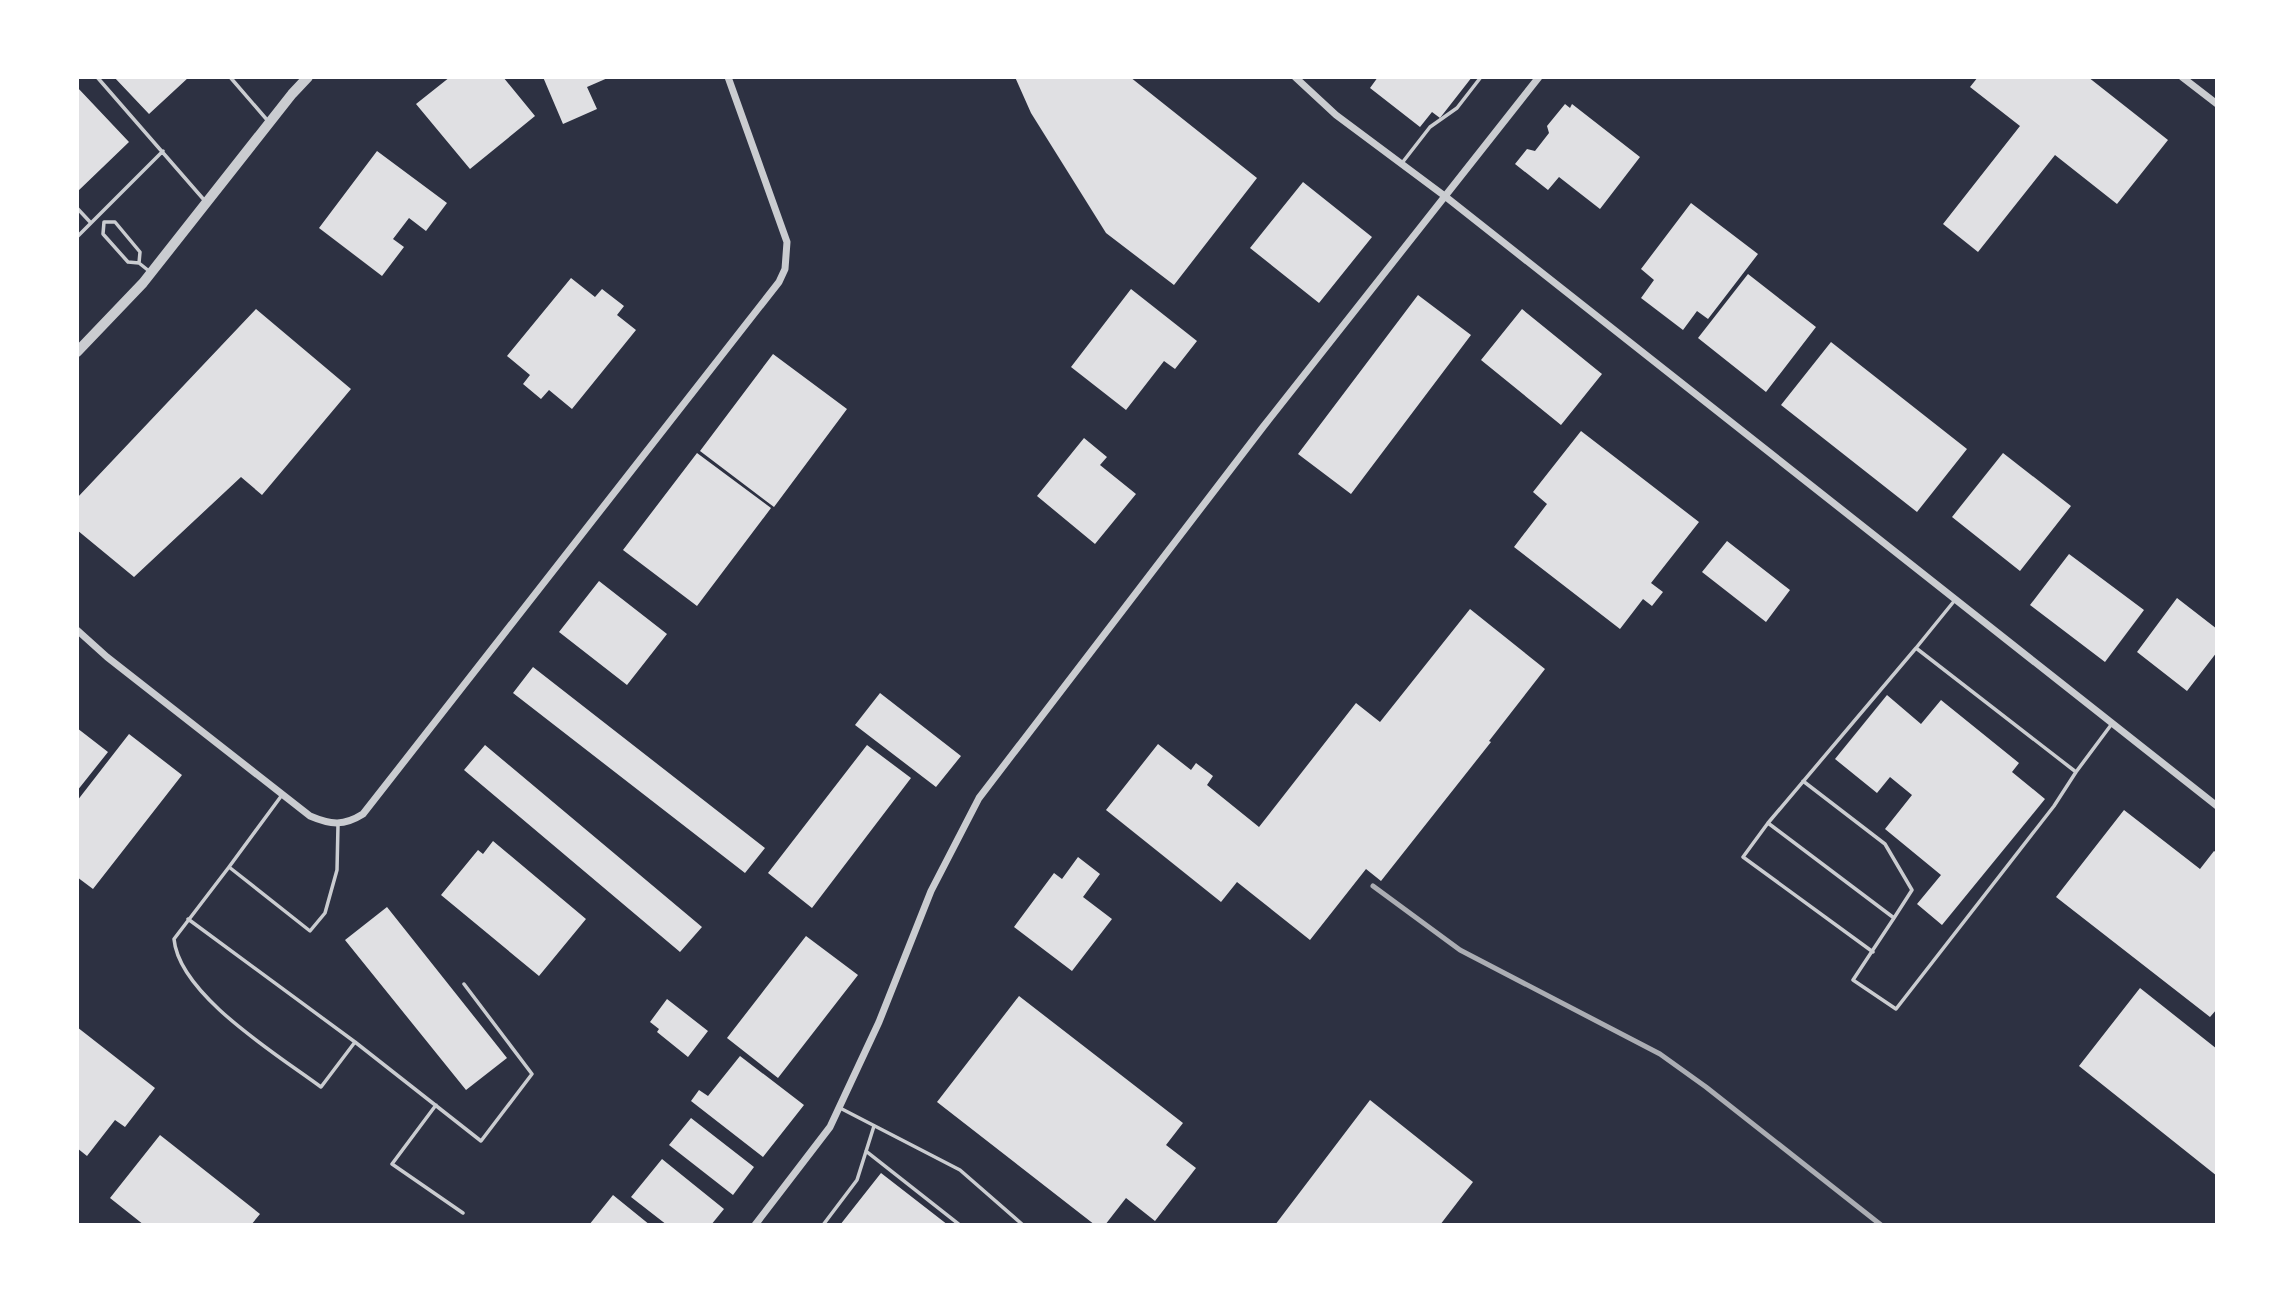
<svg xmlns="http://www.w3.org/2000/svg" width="2294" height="1302" viewBox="0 0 2294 1302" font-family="'Public Sans',sans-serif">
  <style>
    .building { fill: #e0e0e3 }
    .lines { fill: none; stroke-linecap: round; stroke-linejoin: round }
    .service { stroke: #caccd0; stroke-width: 3.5 }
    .minor { stroke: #caccd0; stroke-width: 7 }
    .tertiary { stroke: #caccd0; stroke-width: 10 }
    .rail { stroke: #abadb3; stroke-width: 5 }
  </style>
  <rect width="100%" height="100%" fill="#2d3142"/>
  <path class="building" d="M114,77H189L149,114Z
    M450,77H503L535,116L470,169L416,104Z
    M543,77H610L587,87L597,109L563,124Z
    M1015,77H1130L1257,178L1174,285L1106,233L1031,113Z
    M1378,77H1472L1440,118L1432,112L1420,127L1370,88Z
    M1978,77H2088L2168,140L2117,204L2055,155L1978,252L1943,224L2020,126L1970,87Z
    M77,87L129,142L77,192Z
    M1565,104L1570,108L1572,104L1640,157L1600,209L1559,177L1548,190L1515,164L1527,149L1535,151L1549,133L1547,126Z
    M377,151L447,203L426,231L409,218L393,239L404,247L382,276L319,228Z
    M1303,182L1372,237L1319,303L1250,248Z
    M1691,203L1758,254L1708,319L1697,311L1683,330L1641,298L1654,280L1641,269Z
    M1748,274L1816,327L1766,392L1698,338Z
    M571,278L595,297L602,289L624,306L617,315L636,330L572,409L549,390L541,399L523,384L530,375L507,356Z
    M1131,289L1197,341L1175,369L1164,361L1126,410L1071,367Z
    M1418,295L1471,335L1351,494L1298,454Z
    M256,309L351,389L262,495L241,477L134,577L77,530V498Z
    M1522,309L1602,374L1561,425L1481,360Z
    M1831,342L1967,449L1917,512L1781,405Z
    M773,354L847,409L774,507L700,451Z
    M1581,431L1699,522L1651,583L1663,592L1652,606L1643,599L1620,629L1514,547L1547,504L1533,492Z
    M1084,438L1107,457L1100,465L1136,494L1095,544L1037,496Z
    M697,453L771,508L697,606L623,550Z
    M2003,453L2071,506L2020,571L1952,517Z
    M1727,541L1790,590L1766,622L1702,572Z
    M2069,554L2144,610L2105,662L2030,605Z
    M599,581L667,634L627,685L559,632Z
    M2177,598L2217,629V652L2187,691L2137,652Z
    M1470,609L1545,669L1489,741L1491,742L1381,881L1366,869L1310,940L1237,882L1221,902L1106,810L1158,744L1191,770L1196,763L1213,776L1207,785L1259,827L1356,703L1380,722Z
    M533,667L765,848L745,873L513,693Z
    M880,693L961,756L936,787L855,725Z
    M1887,695L1921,724L1941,700L2019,763L2012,772L2045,799L1942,925L1917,904L1941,875L1885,829L1912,795L1890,777L1877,793L1835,759Z
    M77,728L108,752L77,791Z
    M129,734L182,775L93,889L77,877V801Z
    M485,745L702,927L680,952L464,770Z
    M867,745L911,778L812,908L768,873Z
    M2124,810L2200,869L2214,851L2217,853V1009L2210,1017L2056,897Z
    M493,841L586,919L539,976L441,895L478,850L483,854Z
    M1078,857L1100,874L1083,897L1112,919L1072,971L1014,927L1054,873L1062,879Z
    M387,907L507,1058L466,1090L345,940Z
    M806,936L858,975L778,1078L727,1038Z
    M2140,988L2217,1049V1176L2079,1066Z
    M1019,996L1183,1123L1166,1145L1196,1168L1155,1221L1126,1198L1105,1225H1095L937,1102Z
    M667,999L708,1031L688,1057L657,1032L659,1029L650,1022Z
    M77,1027L155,1088L125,1127L115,1120L87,1156L77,1148Z
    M740,1056L804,1105L763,1157L691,1101L699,1090L708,1096Z
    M1370,1100L1473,1182L1440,1225H1275Z
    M691,1118L754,1167L733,1195L669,1145Z
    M160,1135L260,1214L251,1225H144L110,1198Z
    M662,1159L724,1209L711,1225H667L631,1197Z
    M881,1173L948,1225H840Z
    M613,1195L650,1225H589Z"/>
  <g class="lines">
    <path class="service" d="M97,77L205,201
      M230,77L268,121
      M1402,163L1430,127L1457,108L1481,77
      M77,208L91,223L163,151
      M77,237L91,223
      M139,263L140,252L115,222H104L103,234L128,262L139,263L149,271
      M1955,600L1916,648L2076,772L2111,725
      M1803,781L1885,844L1912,890L1894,918
      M282,795L229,867L310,931L325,913L337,870L338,825
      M1768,823L1916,648
      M188,919L355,1042L321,1087C278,1055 179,995 174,939L229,867
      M1873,952L1743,857L1768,823L1894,918L1853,980L1896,1009L2054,806L2076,772
      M355,1042L481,1141L532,1074L464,984
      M436,1105L392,1164L463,1213
      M840,1108L960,1170L1023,1225
      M866,1151L960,1225
      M823,1225L857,1180L874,1126"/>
    <path class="minor" d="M1295,77L1336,115L1446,197L2217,806
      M2182,77L2217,104
      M77,630L107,657L310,816C331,825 344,826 363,814L779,282L785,269L787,242L728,77
      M755,1225L830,1127L879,1022L931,891L979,798L1263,427L1539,77"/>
    <path class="tertiary" d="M77,352L143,283L292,94L308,77"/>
    <path class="rail" d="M1373,886L1460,950L1660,1054L1706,1087L1881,1225"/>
  </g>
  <rect width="2294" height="1302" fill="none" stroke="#ffffff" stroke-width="158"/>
</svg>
